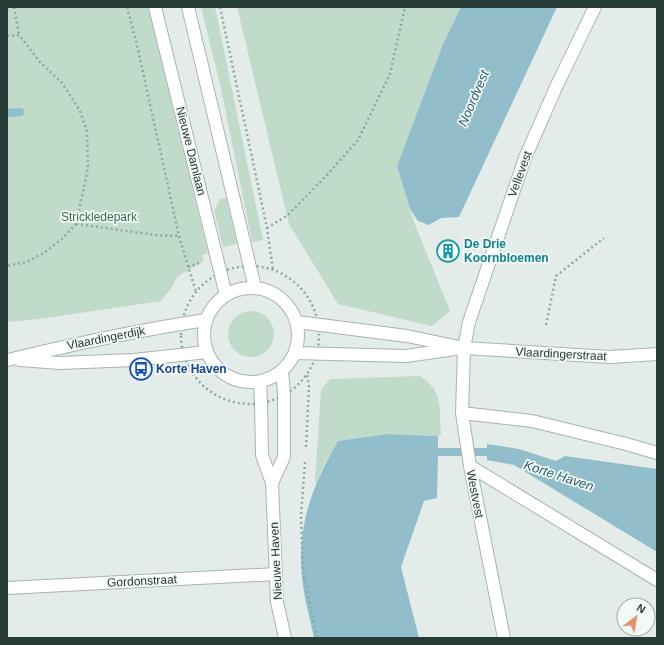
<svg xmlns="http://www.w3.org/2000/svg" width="664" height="645" viewBox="0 0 664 645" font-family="Arial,sans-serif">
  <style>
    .green { fill: #c0dbc9 }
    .water { fill: #92becb }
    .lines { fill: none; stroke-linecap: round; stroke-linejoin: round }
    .stream { stroke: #92becb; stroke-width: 8 }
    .minor-casing { stroke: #a7b4b0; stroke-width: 14 }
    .tertiary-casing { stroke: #a7b4b0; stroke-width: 14 }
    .path { stroke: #88aca4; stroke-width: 2.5; stroke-dasharray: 2 3; stroke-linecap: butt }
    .minor { stroke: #fff; stroke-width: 12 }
    .tertiary { stroke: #fff; stroke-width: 12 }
    .labels { text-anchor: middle; stroke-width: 3.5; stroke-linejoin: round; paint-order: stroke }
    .street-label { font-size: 12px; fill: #253c37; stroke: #f4f9f7 }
    .park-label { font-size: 12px; fill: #346e4f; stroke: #f4f9f7 }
    .culture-label { font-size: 12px; font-weight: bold; fill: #0d838f; stroke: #f4f9f7; text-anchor: start }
    .transit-label { font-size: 12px; font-weight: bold; fill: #164399; stroke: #f4f9f7; text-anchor: start }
    .water-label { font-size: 13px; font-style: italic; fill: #265f72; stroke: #f4f9f7 }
  </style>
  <rect width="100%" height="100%" fill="#e4ece9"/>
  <path class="green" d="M7,7H148L208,253L202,255L204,261L177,277L172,287L161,301L39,319L7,322Z
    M201,7H215L263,240L252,242L220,84Z
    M237,7H461L443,44L397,166L414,222L450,311L432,326L338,304L289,224Z
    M226,198L237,244L223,247L214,211L220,199Z
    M228 334a23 23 0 1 1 46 0a23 23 0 1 1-46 0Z
    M420,376C444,391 439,409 441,435L438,436L387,434L338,441L323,467L316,484L315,480L321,390L330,379Z"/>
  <path class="water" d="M461,7H557L459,217L441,218L429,225L418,221L410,209L397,166L443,44Z
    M387,434L438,436V448H487V444L519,449L556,461L565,456L657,469V552L514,465L487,460V456H438L437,498L424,501L401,567L419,638H314C310,618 304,598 302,578C297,525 312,486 338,441Z"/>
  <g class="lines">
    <path class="stream" d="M7,113L20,112"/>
    <g class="minor-casing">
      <path id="minor" d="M297,322L407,336L464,348L610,357L657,354
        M295,353L406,356L455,349
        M8,360C74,344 139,330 206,320
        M20,360L60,363L134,360L207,352
        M462,413L532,421L626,444L657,453
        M470,466L657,580
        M7,588L276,574
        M504,638L470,466L462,413L464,348L469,322L525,158L557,85L595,7"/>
    </g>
    <g class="tertiary-casing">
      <path id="tertiary" d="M155,7L226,295
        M188,7L255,288
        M204 335a47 47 0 1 1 94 0a47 47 0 1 1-94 0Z
        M260,382L261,402L262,455L272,483L277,602L285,638
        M272,483L284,457V394L282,371"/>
    </g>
    <path class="path" d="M14,7L19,35
      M127,7L137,45L179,236L196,292
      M220,7L267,228L273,270
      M7,36L19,35L40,62L63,84L80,111L87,132L88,168L76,224L62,239L44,253L26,262L7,266
      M76,224L156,235L179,236
      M267,228L288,215L325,177L358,140L390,74L405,7
      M181 335a69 69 0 1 1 138 0a69 69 0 1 1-138 0Z
      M188,267L199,263
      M546,325L556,276L604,238
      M306,447L309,387L307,374
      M305,462L301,515L303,571L317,638"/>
    <use href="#minor" class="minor"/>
    <use href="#tertiary" class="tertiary"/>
  </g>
  <defs>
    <g id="building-ring" transform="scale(1.15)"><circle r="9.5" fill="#f4f9f7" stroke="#0f9aa8" stroke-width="1.5"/><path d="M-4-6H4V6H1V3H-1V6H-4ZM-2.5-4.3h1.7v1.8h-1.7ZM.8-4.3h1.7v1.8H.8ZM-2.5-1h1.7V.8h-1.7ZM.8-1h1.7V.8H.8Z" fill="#0f9aa8"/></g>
    <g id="bus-ring" transform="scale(1.15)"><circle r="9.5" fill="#f4f9f7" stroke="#1a4fb4" stroke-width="1.5"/><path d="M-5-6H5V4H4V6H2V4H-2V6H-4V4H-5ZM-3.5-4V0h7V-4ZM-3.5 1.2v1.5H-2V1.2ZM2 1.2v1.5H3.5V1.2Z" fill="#1a4fb4"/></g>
  </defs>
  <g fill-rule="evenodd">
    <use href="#building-ring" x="448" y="251"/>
    <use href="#bus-ring" x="141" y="369"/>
  </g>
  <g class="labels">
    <g class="street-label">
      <text transform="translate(191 151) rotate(76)" y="4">Nieuwe Damlaan</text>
      <text transform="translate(520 174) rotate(-70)" y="4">Vellevest</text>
      <text transform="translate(106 338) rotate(-11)" y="4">Vlaardingerdijk</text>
      <text transform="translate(561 354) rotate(3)" y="4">Vlaardingerstraat</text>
      <text transform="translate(475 494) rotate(79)" y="4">Westvest</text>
      <text transform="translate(276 561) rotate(-93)" y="4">Nieuwe Haven</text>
      <text transform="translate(142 581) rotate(-3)" y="4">Gordonstraat</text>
    </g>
    <g class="park-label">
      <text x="99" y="221">Strickledepark</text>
    </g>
    <g class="culture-label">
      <text x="464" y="248">De Drie<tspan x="464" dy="14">Koornbloemen</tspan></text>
    </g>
    <g class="transit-label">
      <text x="156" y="373">Korte Haven</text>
    </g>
    <g class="water-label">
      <text transform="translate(473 98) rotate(-67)" y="5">Noordvest</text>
      <text transform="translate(559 475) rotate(18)" y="5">Korte Haven</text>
    </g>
  </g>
  <rect width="664" height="645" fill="none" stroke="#253c37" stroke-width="16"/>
  <g transform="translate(636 617) rotate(31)"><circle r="19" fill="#f4f9f7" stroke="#a1adaa"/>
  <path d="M0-3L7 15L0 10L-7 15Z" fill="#e3926b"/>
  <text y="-6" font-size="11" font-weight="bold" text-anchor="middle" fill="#253c37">N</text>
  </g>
</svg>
